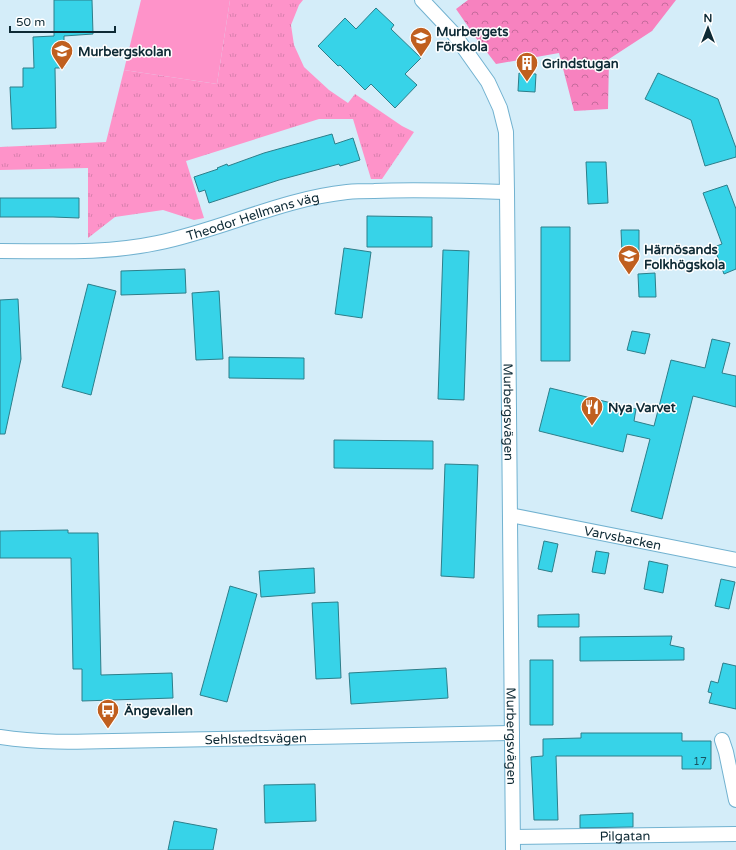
<svg xmlns="http://www.w3.org/2000/svg" width="736" height="850" viewBox="0 0 736 850" font-family="'Varela Round',sans-serif">
  <style>
    .grass { fill: url(#grass-tufts) }
    .forest { fill: url(#forest-crowns) }
    .pitch { fill: #fe93c9 }
    .building { fill: #37d3e8; stroke: #2d7e8a }
    .lines { fill: none; stroke-linecap: round; stroke-linejoin: round }
    .street-casing { stroke: #72b2d0; stroke-width: 16 }
    .street { stroke: #fff; stroke-width: 14 }
    .labels { text-anchor: middle; stroke-width: 3; stroke-linejoin: round; paint-order: stroke }
    .number-label { font-size: 11px; fill: #185462 }
    .poi-label { font-size: 13px; font-weight: bold; fill: #0e2a35; stroke: #fff; text-anchor: start }
    .street-label { font-size: 13px; fill: #0e2a35; stroke: #fff }
  </style>
  <defs>
    <pattern id="grass-tufts" width="24" height="20" patternUnits="userSpaceOnUse"><rect width="24" height="20" fill="#fe93c9"/><path d="M3 7l-1-3M5 7V3M7 7l1-3M15 17l-1-3M17 17v-4M19 17l1-3" fill="none" stroke="#d87fad"/></pattern>
    <pattern id="forest-crowns" width="20" height="18" patternUnits="userSpaceOnUse"><rect width="20" height="18" fill="#f782bf"/><path d="M2 6a3 3 0 1 1 6 0M12 15a3 3 0 1 1 6 0" fill="none" stroke="#c66b9c"/></pattern>
  </defs>
  <rect width="100%" height="100%" fill="#d4edf9"/>
  <path class="grass" d="M230,0H303L299,5L291,25L294,45L304,67L329,90L348,103L355,94L402,126L414,132L382,179H371L353,119H319L186,161L204,218L194,220L163,210L115,217L88,238V168L0,170V147L106,142L124,70L217,84Z"/>
  <path class="forest" d="M468,0H676L652,31L609,59L608,109L574,111L559,53L496,64L476,38L456,9Z"/>
  <path class="pitch" d="M141,0H230L217,84L124,70Z"/>
  <path class="building" d="M54,0H92L93,34L64,36V68H55L56,128L12,129L10,87H23V68H34L33,37L54,36Z
    M376,8L394,25L391,29L421,58L405,74L417,85L395,108L371,84L365,90L340,65L338,66L318,46L345,18L356,29Z
    M519,73L536,74L535,92L518,91Z
    M658,73L718,99L736,148V157L705,166L691,120L645,99Z
    M332,134L335,144L353,138L360,160L340,166L339,164L279,180L209,203L205,190L199,192L194,177L218,169L217,168L227,164L228,166L264,153Z
    M586,162H606L608,203L588,204Z
    M727,185L736,209V269L724,274L714,247L722,244L703,193Z
    M0,198H79V218L53,217H0Z
    M367,216L432,217V247H367Z
    M541,227H570V361H541Z
    M621,230H639V253H622Z
    M344,248L371,252L362,318L335,314Z
    M443,250L469,251L464,400L438,399Z
    M185,269L186,293L121,295V271Z
    M655,273L656,297H639L638,274Z
    M88,284L116,291L91,395L62,387Z
    M219,291L223,359L196,360L192,293Z
    M18,299L21,359L5,434H0V300Z
    M632,331L650,334L645,354L627,350Z
    M712,339L730,343L722,373L736,376V407L693,396L662,519L631,511L650,439L627,434L623,452L539,431L550,388L636,409L634,421L654,426L671,360L705,368Z
    M229,357L304,358V379L229,378Z
    M334,440L433,441V469L334,468Z
    M445,464L478,465L474,578L441,576Z
    M68,530V533H98L101,675L172,673L173,698L82,701V669H73L71,558H0V531Z
    M544,541L558,544L552,572L538,569Z
    M596,551L609,553L605,574L592,572Z
    M649,561L668,565L663,593L644,589Z
    M314,568L315,593L261,597L259,571Z
    M721,579L735,582L729,609L715,606Z
    M230,586L257,594L227,702L200,695Z
    M338,602L341,678L316,679L312,603Z
    M579,614V627H538V615Z
    M672,636L670,645L684,648V660L580,661V637Z
    M530,660H553V725H530Z
    M723,663L736,666V709L709,703L712,693L708,692L711,681L718,683Z
    M446,668L448,698L351,704L349,673Z
    M581,733H682V741H711V769H682V756H556L558,820H534L531,757L543,756V739L581,738Z
    M315,784L316,821L265,823L264,785Z
    M633,813V827L580,828V815Z
    M174,821L217,829L213,850H168Z"/>
  <g class="lines">
    <g class="street-casing">
      <g id="street">
        <path id="s1" d="M422,0L454,34L488,82L500,108L506,132L507,192L513,850"/>
        <path id="s2" d="M0,251C52,251 105,254 157,243C221,230 281,199 347,192C356,191 365,191 374,191C418,189 463,191 507,192"/>
        <path id="s3" d="M510,515L736,560"/>
        <path id="s4" d="M0,737C37,743 75,742 113,741L512,733"/>
        <path d="M722,740L726,752L736,800"/>
        <path id="s5" d="M513,837L736,834"/>
      </g>
    </g>
    <use href="#street" class="street"/>
  </g>
  <defs>
    <g id="school-pin" transform="scale(1.15)"><path d="M0 17L-7.5 6A9.5 9.5 0 1 1 7.5 6Z" fill="#c05f1f" stroke="#fff"/><path d="M0-5L7-2L0 1L-7-2ZM-4 1L0 2.5L4 1V4Q0 6-4 4Z" fill="#fff"/></g>
    <g id="building-pin" transform="scale(1.15)"><path d="M0 17L-7.5 6A9.5 9.5 0 1 1 7.5 6Z" fill="#c05f1f" stroke="#fff"/><path d="M-4-6H4V6H1V3H-1V6H-4ZM-2.5-4.3h1.7v1.8h-1.7ZM.8-4.3h1.7v1.8H.8ZM-2.5-1h1.7V.8h-1.7ZM.8-1h1.7V.8H.8Z" fill="#fff"/></g>
    <g id="restaurant-pin" transform="scale(1.15)"><path d="M0 17L-7.5 6A9.5 9.5 0 1 1 7.5 6Z" fill="#c05f1f" stroke="#fff"/><path d="M-5-6h1v4h1v-4h1v4h1v-4h1v5L-1.5 .5V6h-2V.5L-5-1ZM5-6V6H3V1.5H1.5Q1.5-4 5-6Z" fill="#fff"/></g>
    <g id="bus-pin" transform="scale(1.15)"><path d="M0 17L-7.5 6A9.5 9.5 0 1 1 7.5 6Z" fill="#c05f1f" stroke="#fff"/><path d="M-5-6H5V4H4V6H2V4H-2V6H-4V4H-5ZM-3.5-4V0h7V-4ZM-3.5 1.2v1.5H-2V1.2ZM2 1.2v1.5H3.5V1.2Z" fill="#fff"/></g>
  </defs>
  <g fill-rule="evenodd">
    <use href="#school-pin" x="421" y="38"/>
    <use href="#school-pin" x="62" y="51"/>
    <use href="#building-pin" x="527" y="63"/>
    <use href="#school-pin" x="629" y="256"/>
    <use href="#restaurant-pin" x="592" y="407"/>
    <use href="#bus-pin" x="108" y="710"/>
  </g>
  <g class="labels">
    <g class="number-label">
      <text x="700" y="765">17</text>
    </g>
    <g class="poi-label">
      <text x="436" y="36">Murbergets<tspan x="436" dy="15">Förskola</tspan></text>
      <text x="78" y="56">Murbergskolan</text>
      <text x="542" y="68">Grindstugan</text>
      <text x="644" y="254">Härnösands<tspan x="644" dy="15">Folkhögskola</tspan></text>
      <text x="608" y="412">Nya Varvet</text>
      <text x="124" y="715">Ängevallen</text>
    </g>
    <g class="street-label">
      <text dy="5" stroke="none"><textPath href="#s2" startOffset="257">Theodor Hellmans väg</textPath></text>
      <text dy="5" stroke="none"><textPath href="#s1" startOffset="439">Murbergsvägen</textPath></text>
      <text dy="5" stroke="none"><textPath href="#s3" startOffset="115">Varvsbacken</textPath></text>
      <text dy="5" stroke="none"><textPath href="#s1" startOffset="763">Murbergsvägen</textPath></text>
      <text dy="5" stroke="none"><textPath href="#s4" startOffset="256">Sehlstedtsvägen</textPath></text>
      <text dy="5" stroke="none"><textPath href="#s5" startOffset="112">Pilgatan</textPath></text>
    </g>
  </g>
  <g transform="translate(708 28)" stroke="#ffffff" stroke-width="3" paint-order="stroke">
  <path d="M0-3L7 15L0 10L-7 15Z" fill="#0e2a35"/>
  <text y="-6" font-size="11" font-weight="bold" text-anchor="middle" fill="#0e2a35">N</text>
  </g>
  <path d="M10 26v6h105v-6" fill="none" stroke="#0e2a35" stroke-width="2"/>
  <text x="16" y="26" font-size="12" fill="#0e2a35" stroke="#ffffff" stroke-width="3" paint-order="stroke">50 m</text>
</svg>
